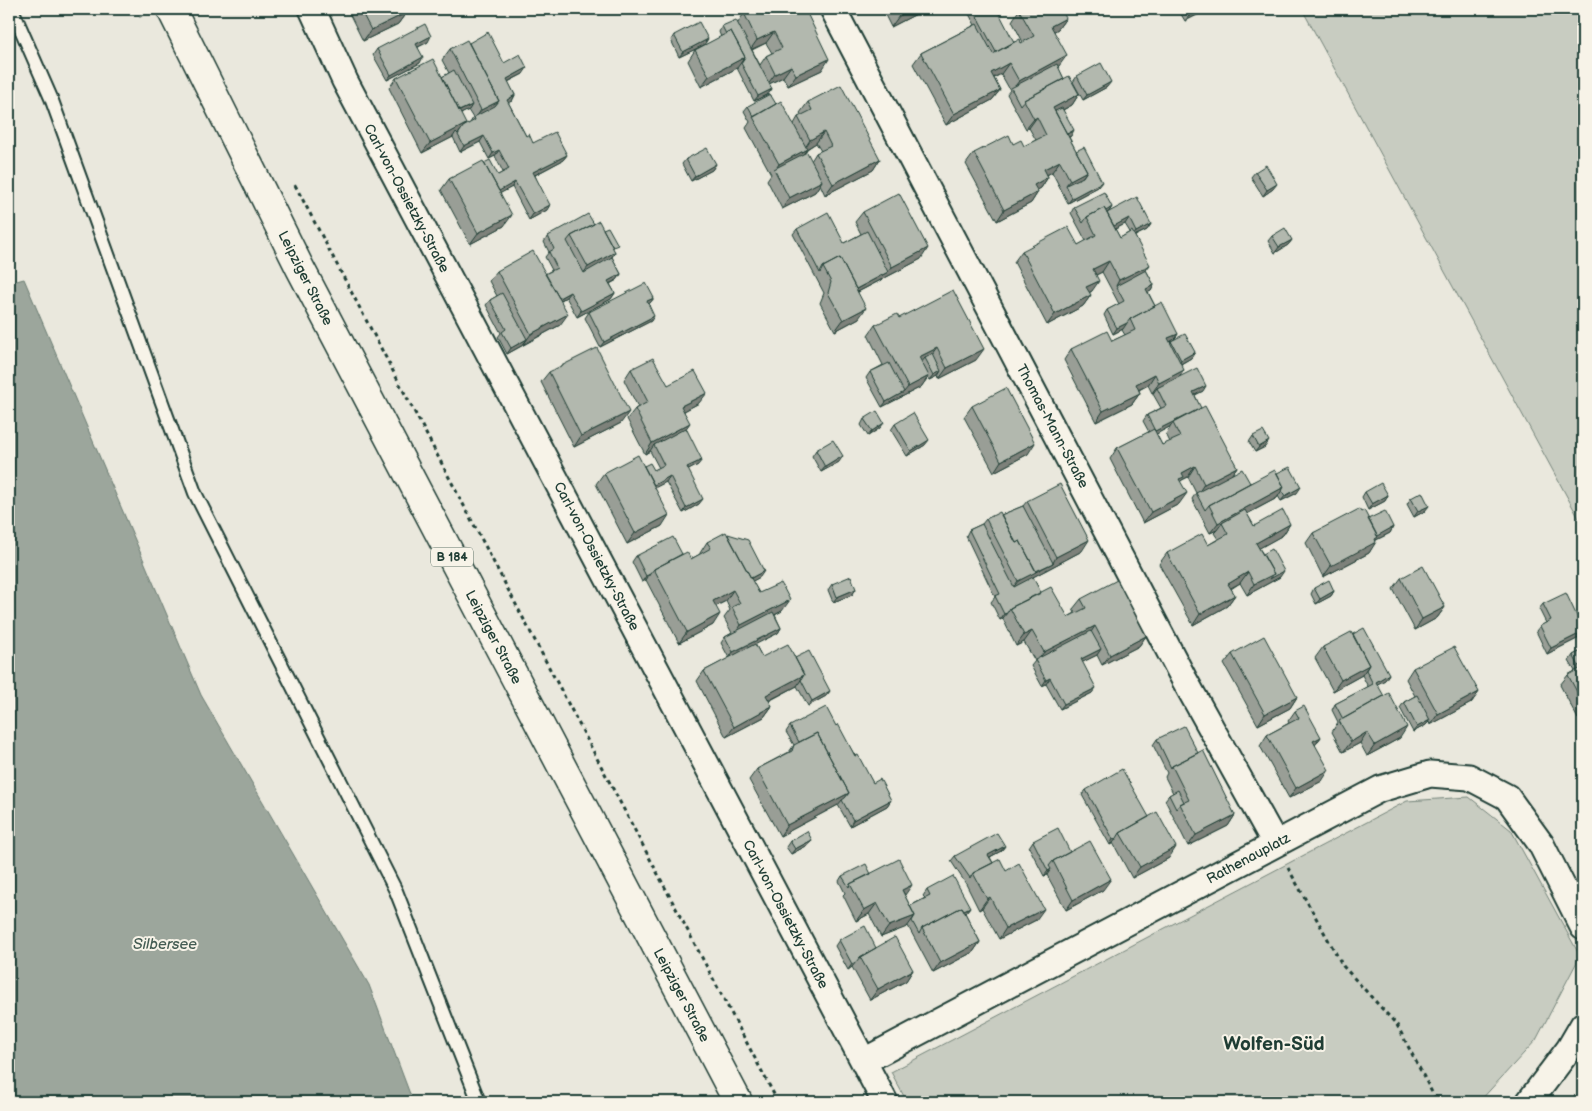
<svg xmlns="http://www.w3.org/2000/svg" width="1592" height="1111" viewBox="0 0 1592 1111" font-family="'Balsamiq Sans',sans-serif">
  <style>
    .green { fill: #c8ccc1; stroke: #74847a }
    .water { fill: #9ca69c; stroke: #6a7c72 }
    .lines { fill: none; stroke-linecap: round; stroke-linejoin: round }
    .lane-casing { stroke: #1f3d34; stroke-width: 16 }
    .street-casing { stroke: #1f3d34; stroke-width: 29 }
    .primary-casing { stroke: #1f3d34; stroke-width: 31 }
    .path { stroke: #1f3d34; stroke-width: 3; stroke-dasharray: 4 4; stroke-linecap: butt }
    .lane { stroke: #f7f3e8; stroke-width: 12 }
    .street { stroke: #f7f3e8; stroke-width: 25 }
    .primary { stroke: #f7f3e8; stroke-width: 28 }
    .wall { fill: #999e96; stroke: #1f3d34; fill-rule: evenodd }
    .shaded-wall { fill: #7d817a; stroke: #1f3d34 }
    .building { fill: #b2b8ae; stroke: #1f3d34 }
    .labels { text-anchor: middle; stroke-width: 4; stroke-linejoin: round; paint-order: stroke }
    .shield { fill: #f7f3e8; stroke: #60746a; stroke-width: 1 }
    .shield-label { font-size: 12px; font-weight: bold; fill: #1f3d34 }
    .street-label { font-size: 14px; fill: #1f3d34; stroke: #f7f3e8 }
    .water-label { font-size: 15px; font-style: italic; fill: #445c53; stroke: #f7f3e8 }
    .district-label { font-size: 19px; font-weight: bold; fill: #1f3d34; stroke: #f7f3e8 }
  </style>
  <rect width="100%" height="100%" fill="#eae8dd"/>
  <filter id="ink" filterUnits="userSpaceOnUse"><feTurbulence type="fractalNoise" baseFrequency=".02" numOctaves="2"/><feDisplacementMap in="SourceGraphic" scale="10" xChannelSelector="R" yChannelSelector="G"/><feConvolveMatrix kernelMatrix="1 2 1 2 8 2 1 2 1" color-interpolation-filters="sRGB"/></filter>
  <g filter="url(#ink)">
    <path class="green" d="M1302,9H1583V526Z
      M1469,797L1511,830L1580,956L1536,1040L1479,1102H907L891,1072L1407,801Z"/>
    <path class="water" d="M24,279L201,695L369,985L413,1102H9V283Z"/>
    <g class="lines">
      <g class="lane-casing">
        <path id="lane" d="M12,9L51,98L195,493L396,891L479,1102"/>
      </g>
      <g class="street-casing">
        <path id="street" d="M312,9L345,81L885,1102
          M833,9L1184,679L1275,843
          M864,1061L1380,789L1430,774L1469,777L1507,797L1541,844L1583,927
          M1529,1102L1569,1049L1583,1025"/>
      </g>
      <g class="primary-casing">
        <path id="primary" d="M171,9L300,268L738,1102"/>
      </g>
      <path class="path" d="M137,9L141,17
        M295,185L778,1102
        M1288,868L1343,966L1397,1025L1437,1102"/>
      <use href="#lane" class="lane"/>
      <use href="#street" class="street"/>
      <use href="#primary" class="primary"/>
    </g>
    <path class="wall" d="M347,9H404L406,13L398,24L363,41Z
      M753,9L822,70L788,86L783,77L769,84L772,89L768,94L754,101L737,68L701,87L688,61L695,50L721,37L719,32L722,26L738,23L744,13ZM766,43L772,53L766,56L760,65L752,50Z
      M882,9H926L891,27Z
      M973,9L1014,42L1021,43L1023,42L1012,21L1019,10L1066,18L1058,29L1054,31L1059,66L1058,67L1064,79L1079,94L1072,105L1063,110L1071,136L1069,137L1076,151L1098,187L1068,203L1052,172L1047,175L1048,177L1041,188L1037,190L1038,192L1031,203L997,221L966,164L974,153L1013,144L1024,146L1036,140L1029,128L1026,129L1007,94L1010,90L1001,74L994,78L1000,90L992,100L946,125L913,64L921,53L975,25L969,14Z
      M1178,9H1205L1203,12L1185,21Z
      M674,35L704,45L679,57L671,40Z
      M428,42L418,47L420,63L387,80L373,55L377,49Z
      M469,43L523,74L508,82L515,95L512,101L508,102L526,136L533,143L567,155L563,160L535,175L547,210L529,220L512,187L500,193L504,226L470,244L441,190L449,179L484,163L498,175L503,172L495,156L489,159L480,142L460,152L453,137L422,153L389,88L396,78L442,77L449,73L442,60L450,49ZM468,110L473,118L470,123L463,127L461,114Z
      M1077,76L1107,87L1083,100L1073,82Z
      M808,102L880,159L873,170L825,195L820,184L815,192L782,209L767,180L771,174L746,128L750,122L744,111L748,106L776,104L794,124L798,117L802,116L800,113ZM816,143L821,151L816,153L811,161L804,154L807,149Z
      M686,159L716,164L712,170L691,181L682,164Z
      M1255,172L1273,189L1263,196L1251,177Z
      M1074,207H1112L1109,212L1151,224L1147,230L1135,236L1146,270L1154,285L1151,291L1148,292L1155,306L1178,334L1174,340L1195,352L1191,358L1181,364L1179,377L1203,391L1195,395L1200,409L1237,467L1232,474L1250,483L1277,473L1297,493L1281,501L1278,496L1277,498L1247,514L1254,526L1290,524L1283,535L1259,548L1263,554L1280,577L1247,595L1240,583L1231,589L1235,595L1227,606L1193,625L1159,564L1167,553L1208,545L1218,539L1214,533L1217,530L1210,533L1192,499L1196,493L1188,477L1180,481L1179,504L1143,523L1110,459L1117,448L1149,432L1143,421L1147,415L1161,408L1153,394L1154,392L1152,393L1148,385L1139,390L1140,393L1132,404L1096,422L1064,360L1071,349L1112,341L1125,335L1122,330L1123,329L1113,334L1104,315L1107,310L1119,304L1102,272L1096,275L1092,291L1089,293L1091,295L1083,306L1047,325L1014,262L1022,251L1078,245L1086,241L1071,213ZM1125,224L1130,232L1120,238L1115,229ZM1171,426L1166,434L1170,442L1162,445L1156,434Z
      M863,212L921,259L858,292L859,318L835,331L820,303L824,293L793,234L797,229L844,243L861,234L855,222Z
      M594,224L615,252L612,257L621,274L617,280L610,284L615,293L611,299L577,317L566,297L560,301V325L507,354L498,337L501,333L486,305L490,300L497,296L489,281L497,271L545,274L552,270L545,257L549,252L544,242L548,236Z
      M1272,236L1292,240L1288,245L1275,253L1268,241Z
      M654,298L649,304L651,321L600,347L585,318L589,312Z
      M899,318L976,360L939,379L938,376L930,380L928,377L921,387L882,407L866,378L870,372L883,365L868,335L875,325Z
      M631,369L668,385L699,403L684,411L686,428L698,465L688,470L699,504L683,513L666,482L655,487L662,526L627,544L596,484L604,473L644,466L654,470L659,468L650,451L645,454L627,419L635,409L638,407L624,380Z
      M549,372L621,423L574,447L541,382Z
      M972,406L1028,454L994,472L964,417Z
      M864,419L880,428L868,436L861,425Z
      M895,424L925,445L907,456L891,430Z
      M1253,436L1265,447L1255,452L1249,442Z
      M816,450L839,462L821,472L812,456Z
      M1365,492L1388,495L1385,501L1368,510L1362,497Z
      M1411,498L1425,511L1414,517L1407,504Z
      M1027,501L1082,551L1033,577L1041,593L1068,617L1075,613L1073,609L1081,599L1146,636L1139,646L1102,665L1097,655L1082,662L1092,693L1060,709L1046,684L1042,686L1031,666L1035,661L1024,642L1016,646L1003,619V618L1000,620L991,602L995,597L966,536L969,530L982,524L986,519L1001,515L1023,506Z
      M1361,512L1368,519L1393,527L1390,533L1376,540L1369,553L1323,577L1306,543L1313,533Z
      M728,535L760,577L752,581L759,593L782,611L775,615L781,628L778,633L755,644L762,657L795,658L830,691L826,696L808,706L797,686L769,701L772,706L764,717L726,737L697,681L704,671L729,658L721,643L725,637L732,633L724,618L730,610L726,601L716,606L713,625L679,643L646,580L642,582L632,562L636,556L682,554L691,559L700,554V553L707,542Z
      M1401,578L1445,607L1437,618L1415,630L1393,589Z
      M832,584L856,589L852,595L833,602L828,590Z
      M1314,588L1334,591L1331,596L1316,604L1311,594Z
      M1543,604L1583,629V634L1581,637L1547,654L1536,631L1540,626L1546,623L1539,609Z
      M1353,634L1389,674L1385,680L1377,684L1400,738L1367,756L1360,743L1343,752L1332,732L1338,722L1332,710L1335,704L1368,687L1362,675L1333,691L1315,658L1323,647Z
      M1583,650V716L1578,719L1560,685L1568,675L1575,671L1569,661L1573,655Z
      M1232,654L1297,697L1290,708L1258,725L1224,664Z
      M1413,668L1479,692L1471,703L1430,725L1429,722L1426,725L1413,732L1400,708L1404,702L1415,696L1406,679Z
      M1295,711L1321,737L1315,745L1322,781L1289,798L1260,746L1267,735L1289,723L1288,721Z
      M790,726H836L873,783L891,800L887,806L850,826L838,805L780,836L749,780L757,769L789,752L794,745L786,732Z
      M1157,739L1198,753L1235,815L1228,826L1188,846L1165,800L1169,795L1173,793L1165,777L1167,773L1153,745Z
      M1086,790L1169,858L1132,878L1113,843L1110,845L1082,795Z
      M812,840L808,845L791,854L786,847L790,841Z
      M1033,841L1070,852L1103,890L1066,910L1047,875L1044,876L1029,847Z
      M1005,846L1001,851L990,857L993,863L1006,871L1036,920L999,939L982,908L979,910L966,884L951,861L955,856Z
      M871,874L905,896L910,906L925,898L923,896L927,890L970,907L965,913L980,942L973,952L933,973L908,926L881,937L869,914L856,921L843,895L845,893L839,881L842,876Z
      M839,940L876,948L913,970L906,981L870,1000L852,967L848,970L835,946Z"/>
    <path class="shaded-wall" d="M913,9H926L891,27L899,16Z
      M1202,9H1205L1203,12L1185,21L1189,16Z
      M406,13L398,24L363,41L371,30Z
      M1066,18L1058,29L1044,37L1051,26Z
      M774,32L766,43L750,50L757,40Z
      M431,36L428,42L412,50L416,44Z
      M708,39L704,45L679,57L683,52Z
      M1067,55L1059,66L1012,91V90L1019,81Z
      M423,57L420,63L387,80L391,75Z
      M745,57L737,68L701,87L709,76Z
      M829,59L822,70L788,86L796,75Z
      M1009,63L1001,74L983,83L991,73Z
      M791,66L783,77L767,85L775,74Z
      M527,68L523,74L503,84L507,79Z
      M1111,82L1107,87L1083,100L1087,95Z
      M772,89L768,94L754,101L758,96Z
      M1000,90L992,100L946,125L954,114Z
      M1079,94L1072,105L1051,116L1053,108Z
      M515,95L512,101L503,105L507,100Z
      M499,101L491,112L475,119L481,110Z
      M472,105L469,110L450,119L454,114Z
      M1037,117L1029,128L1026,129L1034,119Z
      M466,124L458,134L456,132L453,137L422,153L430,143Z
      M1074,130L1071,136L1058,143L1062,137Z
      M824,132L816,143L803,151L810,140Z
      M484,136L480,142L460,152L464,146Z
      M807,149L799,160L775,170L779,164Z
      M499,150L495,156L489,159L493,153Z
      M567,155L563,160L529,178L533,172Z
      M880,159L873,170L825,195L833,184Z
      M1060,161L1052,172L1037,180L1044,169Z
      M716,164L712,170L691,181L695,176Z
      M1087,171L1079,182L1066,185L1070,180Z
      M1048,177L1041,188L1027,196L1034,185Z
      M822,181L815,192L782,209L789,198Z
      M515,182L512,187L490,199L494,193Z
      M1102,182L1098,187L1068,203L1072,198Z
      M1277,184L1273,189L1263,196L1267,190Z
      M1038,192L1031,203L997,221L1004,210Z
      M550,205L547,210L529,220L533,214Z
      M1112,207L1108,213L1088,220Z
      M512,215L504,226L470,244L478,233Z
      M1129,218L1125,224L1105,234L1108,229Z
      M1151,224L1147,230L1132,237L1136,232Z
      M1292,240L1288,245L1275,253L1279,247Z
      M928,248L921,259L848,297L851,292L888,272L892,267Z
      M615,252L608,263L580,278L588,267Z
      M1109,261L1102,272L1086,280L1093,269Z
      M1150,265L1142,275L1116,286L1119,280Z
      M621,274L617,280L604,286L608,281Z
      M1099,281L1092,291L1079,298L1086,287Z
      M1154,285L1151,291L1143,295L1146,289Z
      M570,292L566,297L550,306L554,301Z
      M615,293L611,299L577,317L581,311Z
      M1091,295L1083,306L1047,325L1055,314Z
      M654,298L650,303L643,307L647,301Z
      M866,308L859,318L835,331L843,320Z
      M568,314L560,325L523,345L531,334Z
      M654,316L651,321L600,347L604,342Z
      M1127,323L1123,329L1113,334L1117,328Z
      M1178,334L1171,343V341L1168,346V338Z
      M527,339L523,345L507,354L511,348Z
      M937,348L929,359L925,358L921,363L919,357Z
      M984,349L976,360L939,379L947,368Z
      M1195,352L1191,358L1177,366L1181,360Z
      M1184,370L1177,381L1157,388L1154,392L1152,393L1159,383Z
      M941,371L938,376L930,380L934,375Z
      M1155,374L1148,385L1128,395L1136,384Z
      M929,376L921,387L882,407L886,402L904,392L908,387Z
      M1206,386L1203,391L1189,398L1193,392Z
      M707,393L699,403L673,417L681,406Z
      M1140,393L1132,404L1096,422L1103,411Z
      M1201,408L1197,413L1173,423L1171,426L1151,437L1155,431Z
      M629,412L621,423L574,447L581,436Z
      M690,423L682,434L654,445L650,451L645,454L652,443Z
      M884,423L880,428L868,436L872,431Z
      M929,440L925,445L907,456L911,451Z
      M1269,441L1265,447L1255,452L1259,447Z
      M1035,443L1028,454L994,472L1001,461Z
      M843,456L839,462L821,472L825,467Z
      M702,460L698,465L683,473L687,467Z
      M1195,466L1188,477L1182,480L1176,487L1182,473Z
      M1237,467L1229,478L1197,495L1204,484Z
      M670,476L666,482L645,493L648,487Z
      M1284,487L1277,498L1224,526L1222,523L1217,530L1210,533L1218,523Z
      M1301,487L1297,493L1281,501L1285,496Z
      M1187,493L1179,504L1143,523L1151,512Z
      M1388,495L1385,501L1368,510L1372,504Z
      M703,499L699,504L683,513L686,508Z
      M1429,506L1425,511L1414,517L1418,511Z
      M669,515L662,526L627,544L635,533Z
      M1290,524L1283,535L1249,554L1256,543Z
      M1393,527L1390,533L1376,540L1373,544L1376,542L1369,553L1323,577L1331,566L1372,538Z
      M1089,540L1082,551L1033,577L1029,583L1010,592L1018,581L1053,563L1056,557Z
      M764,571L760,577L742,587L746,581Z
      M1284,571L1280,577L1247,595L1254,584L1274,574Z
      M1248,572L1240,583L1220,594L1228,584Z
      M650,574L646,580L642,582L646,576Z
      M856,589L852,595L833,602L837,597Z
      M733,590L726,601L706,611L713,601Z
      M1334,591L1331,596L1316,604L1320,599Z
      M1235,595L1227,606L1193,625L1200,614Z
      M790,600L782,611L734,636L741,625Z
      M1445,607L1437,618L1415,630L1422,619Z
      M1007,613L1003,618L1000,620L1004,614Z
      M720,614L713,625L679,643L687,632Z
      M1095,626L1088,637L1036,663L1044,652Z
      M781,628L778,633L729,658L733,652Z
      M1032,631L1024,642L1016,646L1024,635Z
      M1583,632V634L1581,637L1547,654L1551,648Z
      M1146,636L1139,646L1102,665L1110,655Z
      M1101,649L1097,655L1077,665L1081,659Z
      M1369,665L1362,675L1333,691L1341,680Z
      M1389,674L1385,680L1372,687L1376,682Z
      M804,675L797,686L758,706L766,695Z
      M1050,678L1046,684L1042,686L1046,680Z
      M1096,688L1092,693L1060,709L1064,704Z
      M830,691L826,696L808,706L812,701Z
      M1479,692L1471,703L1430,725L1438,714Z
      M1297,697L1290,708L1258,725L1265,714Z
      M772,706L764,717L726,737L734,727Z
      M1583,712V716L1578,719Z
      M1430,720L1426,725L1413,732L1417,727Z
      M1407,727L1400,738L1367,756L1375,745Z
      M1367,732L1360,743L1343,752L1351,742Z
      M1321,737L1313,748V741Z
      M1329,770L1322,781L1289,798L1296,788Z
      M849,793L843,801L842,800L838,805L780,836L787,825Z
      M891,800L887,806L850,826L853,820Z
      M1235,815L1228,826L1188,846L1196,835Z
      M1117,838L1113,843L1110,845L1113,839Z
      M812,840L808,845L791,854L795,849Z
      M1005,846L1001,851L984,860L988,855Z
      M1176,847L1169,858L1132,878L1140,867Z
      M1051,869L1047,875L1044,876L1048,871Z
      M1111,879L1103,890L1066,910L1073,900Z
      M912,885L905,895L902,890Z
      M990,897L982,908L979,910L987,899Z
      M877,903L869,914L856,921L864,910Z
      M970,907L966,912L925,934L924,931Z
      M1044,909L1036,920L999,939L1006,928Z
      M915,916L907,927L881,937L889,926Z
      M980,942L973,952L933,973L940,963Z
      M856,962L852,967L848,970L852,964Z
      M913,970L906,981L870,1000L878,989Z"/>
    <path class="building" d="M360,9H404L406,13L371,30Z
      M753,9H805L829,59L796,75L791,66L775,74L766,56L782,48L774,32L757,40L744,13Z
      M895,9H913L899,16Z
      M973,9H997L1014,42L996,52Z
      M1022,9H1061L1066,18L1051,26L1067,55L1019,81L1009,63L991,73L1000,90L954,114L921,53L977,24L993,54L1020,39L1021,43L1034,36L1019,10Z
      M1185,9H1202L1189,16Z
      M736,20L772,89L758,96L741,63L745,57L731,31L726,34L722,26Z
      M699,22L708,39L683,52L674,35Z
      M425,24L431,36L416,44L423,57L391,75L377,49Z
      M731,31L745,57L709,76L695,50Z
      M488,32L504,63L520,54L527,68L507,79L515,95L507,100L526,136L529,134L533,143L555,132L567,155L533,172L550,205L533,214L515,182L499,191L484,163L490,160L498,175L509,169L499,150L493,153L484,136L464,146L458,135L463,127L475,120L474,117L495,106L499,101L469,43Z
      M467,40L499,101L481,110L450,49Z
      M433,59L466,124L430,143L396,78Z
      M1101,63L1111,82L1087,95L1077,76Z
      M1057,64L1064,79L1024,100L1020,105L1011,88Z
      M454,70L472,105L459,111L442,77Z
      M1069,76L1079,94L1053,108L1087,171L1070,180L1060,161L1044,169L1048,177L1034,185L1038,192L1004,210L974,153L1009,135L1013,144L1021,140L1024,146L1046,135L1037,117L1034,119L1024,100Z
      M841,85L880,159L833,184L816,153L831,146L824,132L810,140L798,117L812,110L808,102Z
      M770,94L776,104L754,117L748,106Z
      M781,101L807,149L779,164L753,117Z
      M1062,108L1074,130L1067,134L1055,111Z
      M1084,147L1102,182L1072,198L1066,185L1083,177L1087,171L1076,151Z
      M707,148L716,164L695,176L686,159Z
      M807,152L822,181L789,198L774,169Z
      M483,161L512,215L478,233L449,179Z
      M1266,165L1277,184L1267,190L1255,172Z
      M1104,192L1112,207L1106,211L1104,208L1087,217L1083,223L1074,207Z
      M899,193L928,248L892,267L863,212Z
      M1137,197L1151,224L1136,232L1129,218L1114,226L1107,213Z
      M1104,208L1120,238L1132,231L1150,265L1119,280L1109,261L1093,269L1099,281L1086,287L1091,295L1055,314L1022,251L1068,227L1078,245L1096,235L1087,217Z
      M828,212L844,243L867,231L888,272L856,289L840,258L823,267L820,273L797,229Z
      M588,214L594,224L571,236L567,241L584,273L612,257L621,274L608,281L615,293L581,311L570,292L559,298L545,274L557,268L549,252L554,249L548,236Z
      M599,221L615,252L588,267L571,236Z
      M608,227L618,245L613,247L603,229Z
      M1285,228L1292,240L1279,247L1272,236Z
      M533,251L568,314L531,334L497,271Z
      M840,258L866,308L843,320L828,293L831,282L823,267Z
      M1146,270L1154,285L1146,289L1155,306L1130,319L1127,323L1117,328L1107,310L1124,301L1116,286Z
      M646,283L654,298L647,301L654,316L604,342L589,312Z
      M953,290L984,349L947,368L937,348L919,357L929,376L908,387L875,325L897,314L899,318Z
      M502,293L527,339L511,348L502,332L506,329L490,300Z
      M1162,302L1178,334L1168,338L1184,370L1159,383L1155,374L1136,384L1140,393L1103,411L1071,349L1107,331L1112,341L1135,330L1130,319Z
      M1185,334L1195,352L1181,360L1171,341Z
      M597,348L629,412L581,436L549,372Z
      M933,354L941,371L934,375L925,358Z
      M653,358L668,385L695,371L707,393L681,406L690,423L652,443L635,409L648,402L631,369Z
      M889,363L904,392L886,402L870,372Z
      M1197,368L1206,386L1193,392L1201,408L1155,431L1147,415L1166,406L1157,388Z
      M1006,388L1035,443L1001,461L972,406Z
      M1205,406L1237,467L1204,484L1195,466L1182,473L1184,477L1179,479L1187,493L1151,512L1117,448L1154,429L1162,445L1180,437L1173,423Z
      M877,411L884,423L872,431L864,419Z
      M913,413L929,440L911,451L895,424Z
      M686,428L702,460L687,467L703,499L686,508L670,476L654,485L644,466L650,463L654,470L664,465L654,445Z
      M1263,431L1269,441L1259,447L1253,436Z
      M833,440L843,456L825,467L816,450Z
      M638,455L669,515L635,533L604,473Z
      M1290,467L1301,487L1285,496L1282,491L1284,487L1277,473Z
      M1242,469L1250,483L1209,505L1205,510L1196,493Z
      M1275,470L1284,487L1218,523L1209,505Z
      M1381,483L1388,495L1372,504L1365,492Z
      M1060,484L1089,540L1056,557L1027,501Z
      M1422,492L1429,506L1418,511L1411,498Z
      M1023,506L1053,563L1036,571L1020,541L1016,543L1001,515Z
      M1359,509L1361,512L1364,510L1378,537L1375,539L1376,542L1331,566L1313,533Z
      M1245,510L1254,526L1283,510L1290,524L1256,543L1274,574L1254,584L1248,572L1228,584L1235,595L1200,614L1167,553L1202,534L1208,545L1228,534L1222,523Z
      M1385,511L1393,527L1377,536L1368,519Z
      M1000,512L1016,543L1020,541L1036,572L1018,581L986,519Z
      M982,524L1014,587L1033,577L1041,593L1010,608L1007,613L1004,614L995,596L1000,594L969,530Z
      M726,532L759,593L781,583L790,600L741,625L732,607L740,603L733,590L713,601L720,614L687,632L654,569L687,552L691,559L711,548L707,542Z
      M728,534L748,540L764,571L751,578L728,535Z
      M673,537L682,554L654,569L650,574L646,576L636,556Z
      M1272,549L1284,571L1270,579L1274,574L1263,554Z
      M1423,566L1445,607L1422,619L1401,578Z
      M851,576L856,589L837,597L832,584Z
      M1117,580L1146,636L1110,655L1095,626L1044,652L1032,631L1024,635L1010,608L1051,587L1068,617L1086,608L1081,599Z
      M1329,580L1334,591L1320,599L1314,588Z
      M1566,593L1583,629V632L1551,648L1540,626L1551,620L1543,604Z
      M773,612L781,628L733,652L725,637Z
      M1364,628L1389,674L1376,682L1384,696L1343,719L1335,704L1373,684L1366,670L1369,665L1353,634Z
      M1091,631L1101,649L1081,659L1096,688L1064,704L1050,678L1046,680L1035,660Z
      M1351,632L1369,665L1341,680L1323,647Z
      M1264,636L1297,697L1265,714L1232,654Z
      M755,644L762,657L788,644L804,675L766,695L772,706L734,727L704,671Z
      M1454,647L1479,692L1438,714L1413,668Z
      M1583,650V667L1580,668L1573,655Z
      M809,651L830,691L812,701L801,680L804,675L795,658Z
      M1583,667V703L1568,675Z
      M1389,693L1407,727L1375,745L1367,732L1351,742L1339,721Z
      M1417,695L1430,720L1417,727L1404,702Z
      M1304,706L1321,737L1313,741L1329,770L1296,788L1267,735L1299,718L1295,711Z
      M826,707L836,726L838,724L855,756L858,755L873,783L880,779L891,800L853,820L842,800L845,798L849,793L817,733L799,742L790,726Z
      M1184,726L1198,753L1172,766L1171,768L1157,739Z
      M817,733L849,793L787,825L757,769L792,751L794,745Z
      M1203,750L1235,815L1196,835L1180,804L1189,800L1172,766Z
      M1122,769L1149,817L1120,833L1117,838L1113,839L1086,790Z
      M1178,790L1184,802L1180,804L1176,809L1169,795Z
      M1157,812L1176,847L1140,867L1120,833Z
      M1058,828L1070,852L1053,861L1049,866L1051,869L1048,871L1033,841Z
      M807,831L812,840L795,849L790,841Z
      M997,833L1005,846L988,855L993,863L973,873L970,878L955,856Z
      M1090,841L1111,879L1073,900L1053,861Z
      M899,859L912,885L902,890L915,916L889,926L877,903L864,910L850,884Z
      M1000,859L1006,871L1019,863L1044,909L1006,928L990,897L987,899L973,873Z
      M866,864L871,874L850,884L849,887L842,876Z
      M953,876L970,907L964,910L962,907L922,928L919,934L912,921L915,916L910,906L930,896L927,890Z
      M962,907L980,942L940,963L922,928Z
      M865,926L876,948L860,957L856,962L852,964L839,940Z
      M895,937L913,970L878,989L860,957Z"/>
  </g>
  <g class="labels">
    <rect class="shield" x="431" y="547.5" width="42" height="19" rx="4"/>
    <g class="shield-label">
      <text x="452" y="561">B 184</text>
    </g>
    <g class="street-label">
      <text transform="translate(407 198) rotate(62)" y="5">Carl-von-Ossietzky-Straße</text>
      <text transform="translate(306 278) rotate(63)" y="5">Leipziger Straße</text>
      <text transform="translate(1053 426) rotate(62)" y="5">Thomas-Mann-Straße</text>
      <text transform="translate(597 556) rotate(62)" y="5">Carl-von-Ossietzky-Straße</text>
      <text transform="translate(494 637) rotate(62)" y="5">Leipziger Straße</text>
      <text transform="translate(1248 858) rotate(-28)" y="5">Rathenauplatz</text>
      <text transform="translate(786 914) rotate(62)" y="5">Carl-von-Ossietzky-Straße</text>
      <text transform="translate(682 995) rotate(62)" y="5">Leipziger Straße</text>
    </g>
    <g class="water-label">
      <text x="165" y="949">Silbersee</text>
    </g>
    <g class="district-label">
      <text x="1274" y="1050">Wolfen-Süd</text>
    </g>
  </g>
  <rect width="1592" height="1111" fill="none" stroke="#f7f3e8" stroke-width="30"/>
  <rect x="15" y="15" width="1562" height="1081" fill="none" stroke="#1f3d34" stroke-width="2" filter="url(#ink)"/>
</svg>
